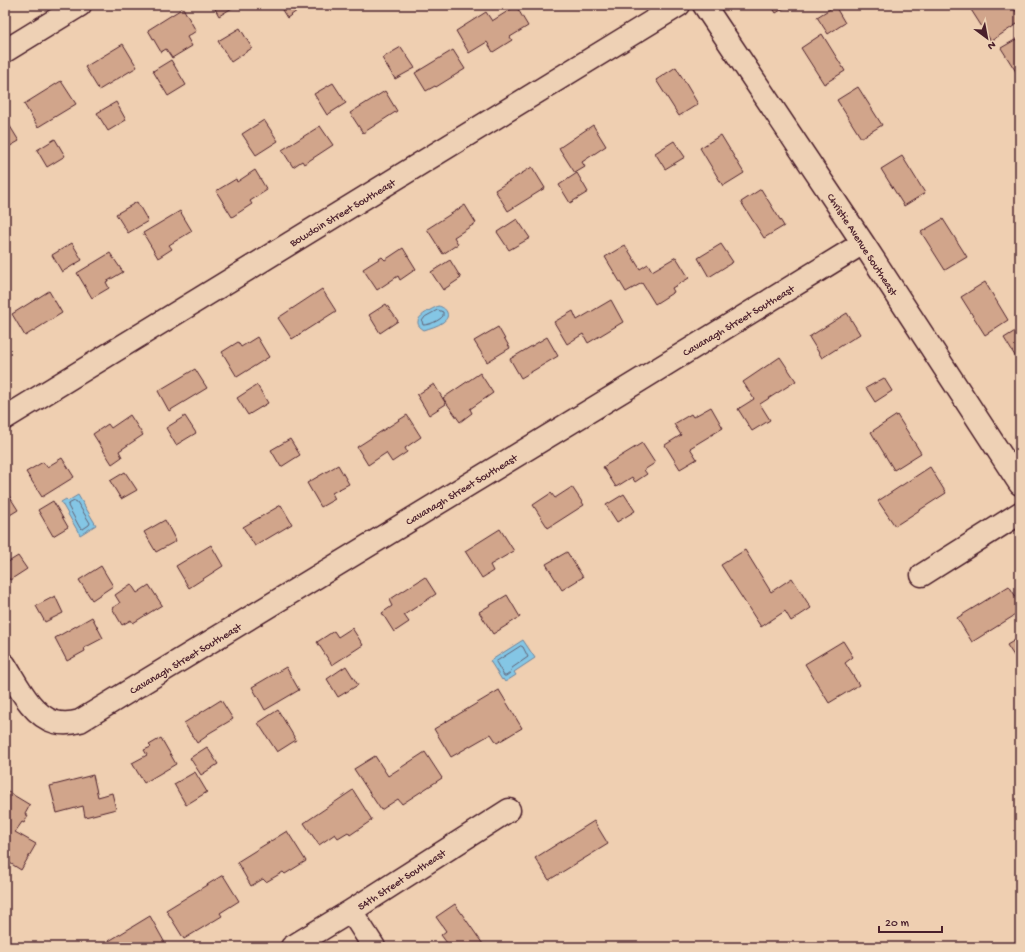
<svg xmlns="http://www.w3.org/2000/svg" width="1025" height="952" viewBox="0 0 1025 952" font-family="'Gochi Hand',sans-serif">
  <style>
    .water { fill: #84c6e5; stroke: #6d839b }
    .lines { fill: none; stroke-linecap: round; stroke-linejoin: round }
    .shore { stroke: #616275; stroke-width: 1 }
    .building { fill: #d1a58b; stroke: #4a1f2b }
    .street-casing { stroke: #4a1f2b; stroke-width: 25 }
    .street { stroke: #eed1b5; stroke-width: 22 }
    .labels { text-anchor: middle; stroke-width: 3; stroke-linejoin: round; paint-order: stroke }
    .street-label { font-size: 11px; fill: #4a1f2b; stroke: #eed1b5 }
  </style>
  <rect width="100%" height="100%" fill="#efcfb1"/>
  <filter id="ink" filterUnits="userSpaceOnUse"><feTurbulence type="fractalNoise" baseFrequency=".025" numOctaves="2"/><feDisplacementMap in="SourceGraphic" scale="8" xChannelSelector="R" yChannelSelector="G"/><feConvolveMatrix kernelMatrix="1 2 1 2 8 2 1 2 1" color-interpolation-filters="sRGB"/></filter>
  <g filter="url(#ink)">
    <path class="water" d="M438,306C446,307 452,316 443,322C438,326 430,328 424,330C407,320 430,310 438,306Z
      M78,495L96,525L80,535L61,502L66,499L68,501Z
      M523,640L535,658L514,672L516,675L505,682L503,679L502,680L490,661Z"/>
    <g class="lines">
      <path class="shore" d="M438,310L443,312V316C439,321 429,325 423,325L422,321L425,317Z
        M75,501L77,502L90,523L89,525L83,529L80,528L68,506L69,504Z
        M521,646L523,647L528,657L512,668L510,673L506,676H504L496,662Z"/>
    </g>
    <path class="building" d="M213,5H237L219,16Z
      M279,5H304V6L287,18Z
      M771,5H789L776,13Z
      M968,5H1012L1020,18V22L991,41Z
      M516,6L528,26L510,37L512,40L493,52L487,42L469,53L456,31L486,12L492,21Z
      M835,6L845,23L828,34L817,17Z
      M183,8L196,31L187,37L192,46L172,58L166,49L161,52L148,30Z
      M240,28L252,48L231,62L218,41Z
      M822,34L845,71L824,84L801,48Z
      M1020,37V78L1001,48Z
      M123,44L137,67L99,90L85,67Z
      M401,47L415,68L395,79L382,58Z
      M453,50L465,69L436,87L435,86L426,91L415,73Z
      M171,60L186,85L168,96L153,71Z
      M676,67L698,104L679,116L656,80Z
      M61,81L76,104L38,127L24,104Z
      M333,83L346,103L327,115L314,94Z
      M858,87L882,125L861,138L837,100Z
      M385,91L397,111L363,133L350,113Z
      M116,102L126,120L108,131L97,113Z
      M5,118L19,141L5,149Z
      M264,120L278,141L256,155L242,134Z
      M593,125L606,146L582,162L585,167L575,173L559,148Z
      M320,126L333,145L304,164L302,161L293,167L282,150Z
      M721,135L744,173L723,186L700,148Z
      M55,139L65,156L47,167L37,150Z
      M674,141L685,157L665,169L655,153Z
      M902,156L925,193L904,206L881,169Z
      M532,167L545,188L508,211L495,190Z
      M255,170L267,190L250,201L252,204L232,217L216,191L236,179L237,182Z
      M577,173L588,192L570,203L559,185Z
      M761,189L784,226L764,238L741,202Z
      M137,202L148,221L128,233L116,214Z
      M465,205L476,223L454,237L458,244L443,254L427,229Z
      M180,211L192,231L169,245L172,249L158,258L143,233Z
      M517,219L530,238L509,250L497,232Z
      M943,219L967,257L945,270L921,232Z
      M72,243L82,260L62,272L52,255Z
      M721,244L733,262L709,277L698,258Z
      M625,245L640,269L648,264L652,271L676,257L689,278L672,288L674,292L655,304L642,283L626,292L605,257Z
      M403,248L416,269L400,280L398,276L377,290L363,269L382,257L385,260Z
      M110,253L123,272L106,282L109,288L92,298L77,273Z
      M450,260L461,278L443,290L431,272Z
      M985,282L1008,320L985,335L961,297Z
      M322,289L336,311L292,339L278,318Z
      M49,291L62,313L25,336L12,314Z
      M611,300L623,322L588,343L583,334L567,344L554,322L573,311L577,320Z
      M386,304L398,321L380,333L369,315Z
      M847,313L860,334L822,358L809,337Z
      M498,327L510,348L487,362L474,341Z
      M1020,328V364L1004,338Z
      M257,337L269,357L237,377L222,352L238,342L241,347Z
      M547,337L558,356L521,378L510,359Z
      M780,357L796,381L760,404L770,420L752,431L738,409L754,399L743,382Z
      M195,369L207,388L169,411L158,391Z
      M480,373L493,393L470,409L472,413L460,422L443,398Z
      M884,378L892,391L875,402L866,388Z
      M434,384L446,404L429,415L417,395Z
      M257,385L268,403L248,415L237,398Z
      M711,407L723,428L690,448L697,459L680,469L665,445L681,435L674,424L691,414L693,417Z
      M130,415L143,435L119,451L122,457L112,464L93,434L108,424L111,428Z
      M407,415L421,437L405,448L407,452L392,462L386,453L368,465L357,447Z
      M897,415L921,453L894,470L871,432Z
      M185,416L196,433L176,445L166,428Z
      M290,439L300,455L281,467L271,450Z
      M642,443L655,463L644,470L647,474L635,482L632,477L616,487L603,467Z
      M62,458L74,477L42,497L26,472L43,462L47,467Z
      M338,465L349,484L332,493L335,499L321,507L307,483Z
      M930,467L946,493L895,526L878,501Z
      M125,472L137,490L121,499L110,481Z
      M572,487L584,505L548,528L533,505L551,493L555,498Z
      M6,491L18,510L5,518V492Z
      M624,494L635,511L617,522L606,505Z
      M53,501L68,527L53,536L38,510Z
      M281,505L292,524L255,546L243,527Z
      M165,520L176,541L156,552L144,532Z
      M500,529L514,551L490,565L493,571L482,578L465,551Z
      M211,545L223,566L189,588L176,566Z
      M745,550L771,592L792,578L811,608L791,621L785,611L761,627L721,565Z
      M567,552L583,577L562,590L546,564Z
      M18,556L27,569L10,580L5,573V564Z
      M101,566L113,586L92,600L79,580Z
      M425,577L436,594L404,615L409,622L394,632L382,613L392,606L389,600Z
      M131,584L137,593L149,585L162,605L133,623L131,620L122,625L112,608L120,603L115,595Z
      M1009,586L1020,603V612L972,642L957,618Z
      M507,595L520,617L493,634L479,612Z
      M55,596L63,613L45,622L36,606Z
      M92,617L103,638L84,648L85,651L67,661L55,638Z
      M352,628L363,645L332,665L317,642L334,631L338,637Z
      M1020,637V665L1007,645Z
      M843,641L853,657L845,663L859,685L829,703L805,664Z
      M346,666L358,685L338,697L327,679Z
      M286,667L299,690L265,710L252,687Z
      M499,690L522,728L497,743L491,734L451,757L434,729Z
      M221,700L233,719L206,735L207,736L197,743L184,723Z
      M278,710L296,740L277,752L258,723Z
      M161,738L176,764L144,783L132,763L147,755L144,750L151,747L149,745Z
      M207,747L218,764L201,775L190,758Z
      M425,752L442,778L402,804L398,799L381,810L354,769L375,756L388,776Z
      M195,772L207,792L186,805L174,784Z
      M93,775L98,797L112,793L116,809L85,817L83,806L57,813L50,786Z
      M5,790L30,805L25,814L28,816L24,823L22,822L15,832L36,844L21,870L5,860Z
      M353,790L372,820L350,835L348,832L338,838L335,834L319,845L304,823Z
      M594,821L608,844L549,880L535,858Z
      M287,831L306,861L285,874L283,872L266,882L263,879L251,886L237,862Z
      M223,875L239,901L220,913L222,916L184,939L166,910Z
      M455,904L485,947H450L441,935L446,931L436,917Z
      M150,916L165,943L158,947H99Z"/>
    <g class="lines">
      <g class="street-casing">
        <path id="street" d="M704,5L863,243L1020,484
          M5,51L80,5
          M5,418L679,5
          M922,575L1020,513
          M5,665C17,684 32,716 55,722C63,724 73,723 80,721L637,382L863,243
          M351,911L374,947
          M292,947L351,911L509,810"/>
      </g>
      <use href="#street" class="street"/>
    </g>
  </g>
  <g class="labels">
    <g class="street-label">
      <text transform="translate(342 212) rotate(-31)" y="4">Bowdoin Street Southeast</text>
      <text transform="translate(863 244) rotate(57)" y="4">Christie Avenue Southeast</text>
      <text transform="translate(738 320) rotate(-31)" y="4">Cavanagh Street Southeast</text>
      <text transform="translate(461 489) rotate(-31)" y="4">Cavanagh Street Southeast</text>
      <text transform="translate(185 658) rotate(-31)" y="4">Cavanagh Street Southeast</text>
      <text transform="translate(401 879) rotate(-33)" y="4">54th Street Southeast</text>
    </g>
  </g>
  <rect width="1025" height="952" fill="none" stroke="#eed1b5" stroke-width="20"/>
  <rect x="10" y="10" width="1005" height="932" fill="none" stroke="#4a1f2b" stroke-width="1.5" filter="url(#ink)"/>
  <g transform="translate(987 38) rotate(148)" stroke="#eed1b5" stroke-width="3" paint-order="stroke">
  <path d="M0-3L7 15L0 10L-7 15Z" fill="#4a1f2b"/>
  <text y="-6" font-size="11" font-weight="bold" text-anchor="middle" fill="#4a1f2b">N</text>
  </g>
  <path d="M879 926v6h63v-6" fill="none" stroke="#4a1f2b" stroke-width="2"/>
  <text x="885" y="926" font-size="12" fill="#4a1f2b" stroke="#eed1b5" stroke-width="3" paint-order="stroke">20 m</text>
</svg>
